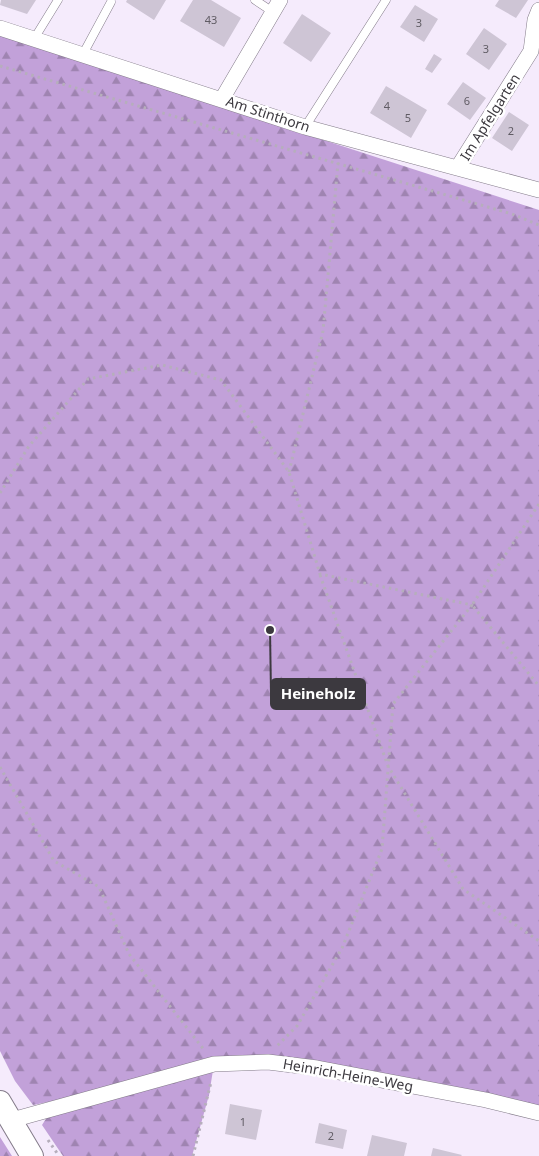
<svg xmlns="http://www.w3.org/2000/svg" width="539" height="1156" viewBox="0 0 539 1156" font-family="'Noto Sans',sans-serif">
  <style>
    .forest { fill: url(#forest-firs) }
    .building { fill: #cec5d5 }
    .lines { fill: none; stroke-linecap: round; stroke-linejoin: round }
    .service-casing { stroke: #837b89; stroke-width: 9 }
    .minor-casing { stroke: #837b89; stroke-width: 16 }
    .primary-casing { stroke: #837b89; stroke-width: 24 }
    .path { stroke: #b6aebc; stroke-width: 3; stroke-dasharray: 2.5 4; stroke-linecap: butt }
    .service { stroke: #fff; stroke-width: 8 }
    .minor { stroke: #fff; stroke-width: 15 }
    .primary { stroke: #fff; stroke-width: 22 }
    .labels { text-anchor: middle; stroke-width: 5; stroke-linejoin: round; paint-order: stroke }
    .number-label { font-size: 11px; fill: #605c64 }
    .street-label { font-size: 14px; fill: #3c393f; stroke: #fff }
    .leader { fill: none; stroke: #3c393f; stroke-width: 2 }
    .callout-dot { fill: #3c393f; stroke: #fff; stroke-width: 2 }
    .callout { fill: #3c393f; stroke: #3c393f; stroke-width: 2 }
    .callout-label { font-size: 15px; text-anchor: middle; font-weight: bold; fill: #fff }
  </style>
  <defs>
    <pattern id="forest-firs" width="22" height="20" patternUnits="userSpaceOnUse" patternTransform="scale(1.25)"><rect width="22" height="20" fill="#c2a1d9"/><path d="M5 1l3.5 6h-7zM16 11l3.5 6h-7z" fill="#9f84b1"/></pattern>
  </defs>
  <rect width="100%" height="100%" fill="#f5ebfc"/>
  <path class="forest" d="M0,35L539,210V1118L317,1068L214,1064L209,1095L192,1156H63L42,1125L58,1100L33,1105L15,1081L0,1051Z
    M0,1137L12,1156H0Z"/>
  <path class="building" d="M1,0H36L27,14L0,5Z
    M127,0H166L154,20L126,2Z
    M193,0H211L241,18L224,47L180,21Z
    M499,0H528L516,18L495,6Z
    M415,5L438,19L424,42L400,27Z
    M302,14L331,33L311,62L283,43Z
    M484,28L507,44L489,70L466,54Z
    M434,54L442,59L432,73L425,69Z
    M463,82L486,98L470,120L447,104Z
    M386,86L427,110L411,138L370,113Z
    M509,112L529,125L512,151L492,138Z
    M230,1104L262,1110L256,1140L225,1134Z
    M319,1123L347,1130L343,1149L315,1143Z
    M372,1135L407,1143L404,1156H367Z
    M433,1148L462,1155L461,1156H431Z"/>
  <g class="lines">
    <g class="service-casing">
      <path id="service" d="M255,0L273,12
        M34,39L58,0
        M83,54L111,2
        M305,127L386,0"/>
    </g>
    <g class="minor-casing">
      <path id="minor" d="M0,28L305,127L539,190
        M222,99L280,0
        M458,167L531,51L535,20L539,10
        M12,1120L214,1064L268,1062L317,1068L486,1100L539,1113"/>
    </g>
    <g class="primary-casing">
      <path id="primary" d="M0,1102L32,1156"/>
    </g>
    <path class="path" d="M0,66L512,214L539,225
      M289,472L323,331L338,163
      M0,493L29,446L88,379L162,365L221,380L289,472L320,574L472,605L393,704L382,849L342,948L297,1026L276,1047
      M539,504L472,605L539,686
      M320,575L388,766L463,889L539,941
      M0,767L54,861L99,887L129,954L205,1051
      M48,1140L59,1156
      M193,1156L211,1082"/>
    <use href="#service" class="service"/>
    <use href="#minor" class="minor"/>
    <use href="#primary" class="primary"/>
  </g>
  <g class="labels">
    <g class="number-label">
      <text x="211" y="24">43</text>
      <text x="419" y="27">3</text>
      <text x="486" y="53">3</text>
      <text x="467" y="105">6</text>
      <text x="387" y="110">4</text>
      <text x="408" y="122">5</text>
      <text x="511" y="135">2</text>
      <text x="243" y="1126">1</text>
      <text x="331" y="1140">2</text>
    </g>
    <g class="street-label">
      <text transform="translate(268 114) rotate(18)" y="5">Am Stinthorn</text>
      <text transform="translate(490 117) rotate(-58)" y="5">Im Apfelgarten</text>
      <text transform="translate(348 1075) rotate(10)" y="5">Heinrich-Heine-Weg</text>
    </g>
  </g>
  <path class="leader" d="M270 630L271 694"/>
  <circle class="callout-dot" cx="270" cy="630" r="5"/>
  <rect class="callout" x="271" y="679" width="94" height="30" rx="5"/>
  <g class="callout-label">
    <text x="318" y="699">Heineholz</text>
  </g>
</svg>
